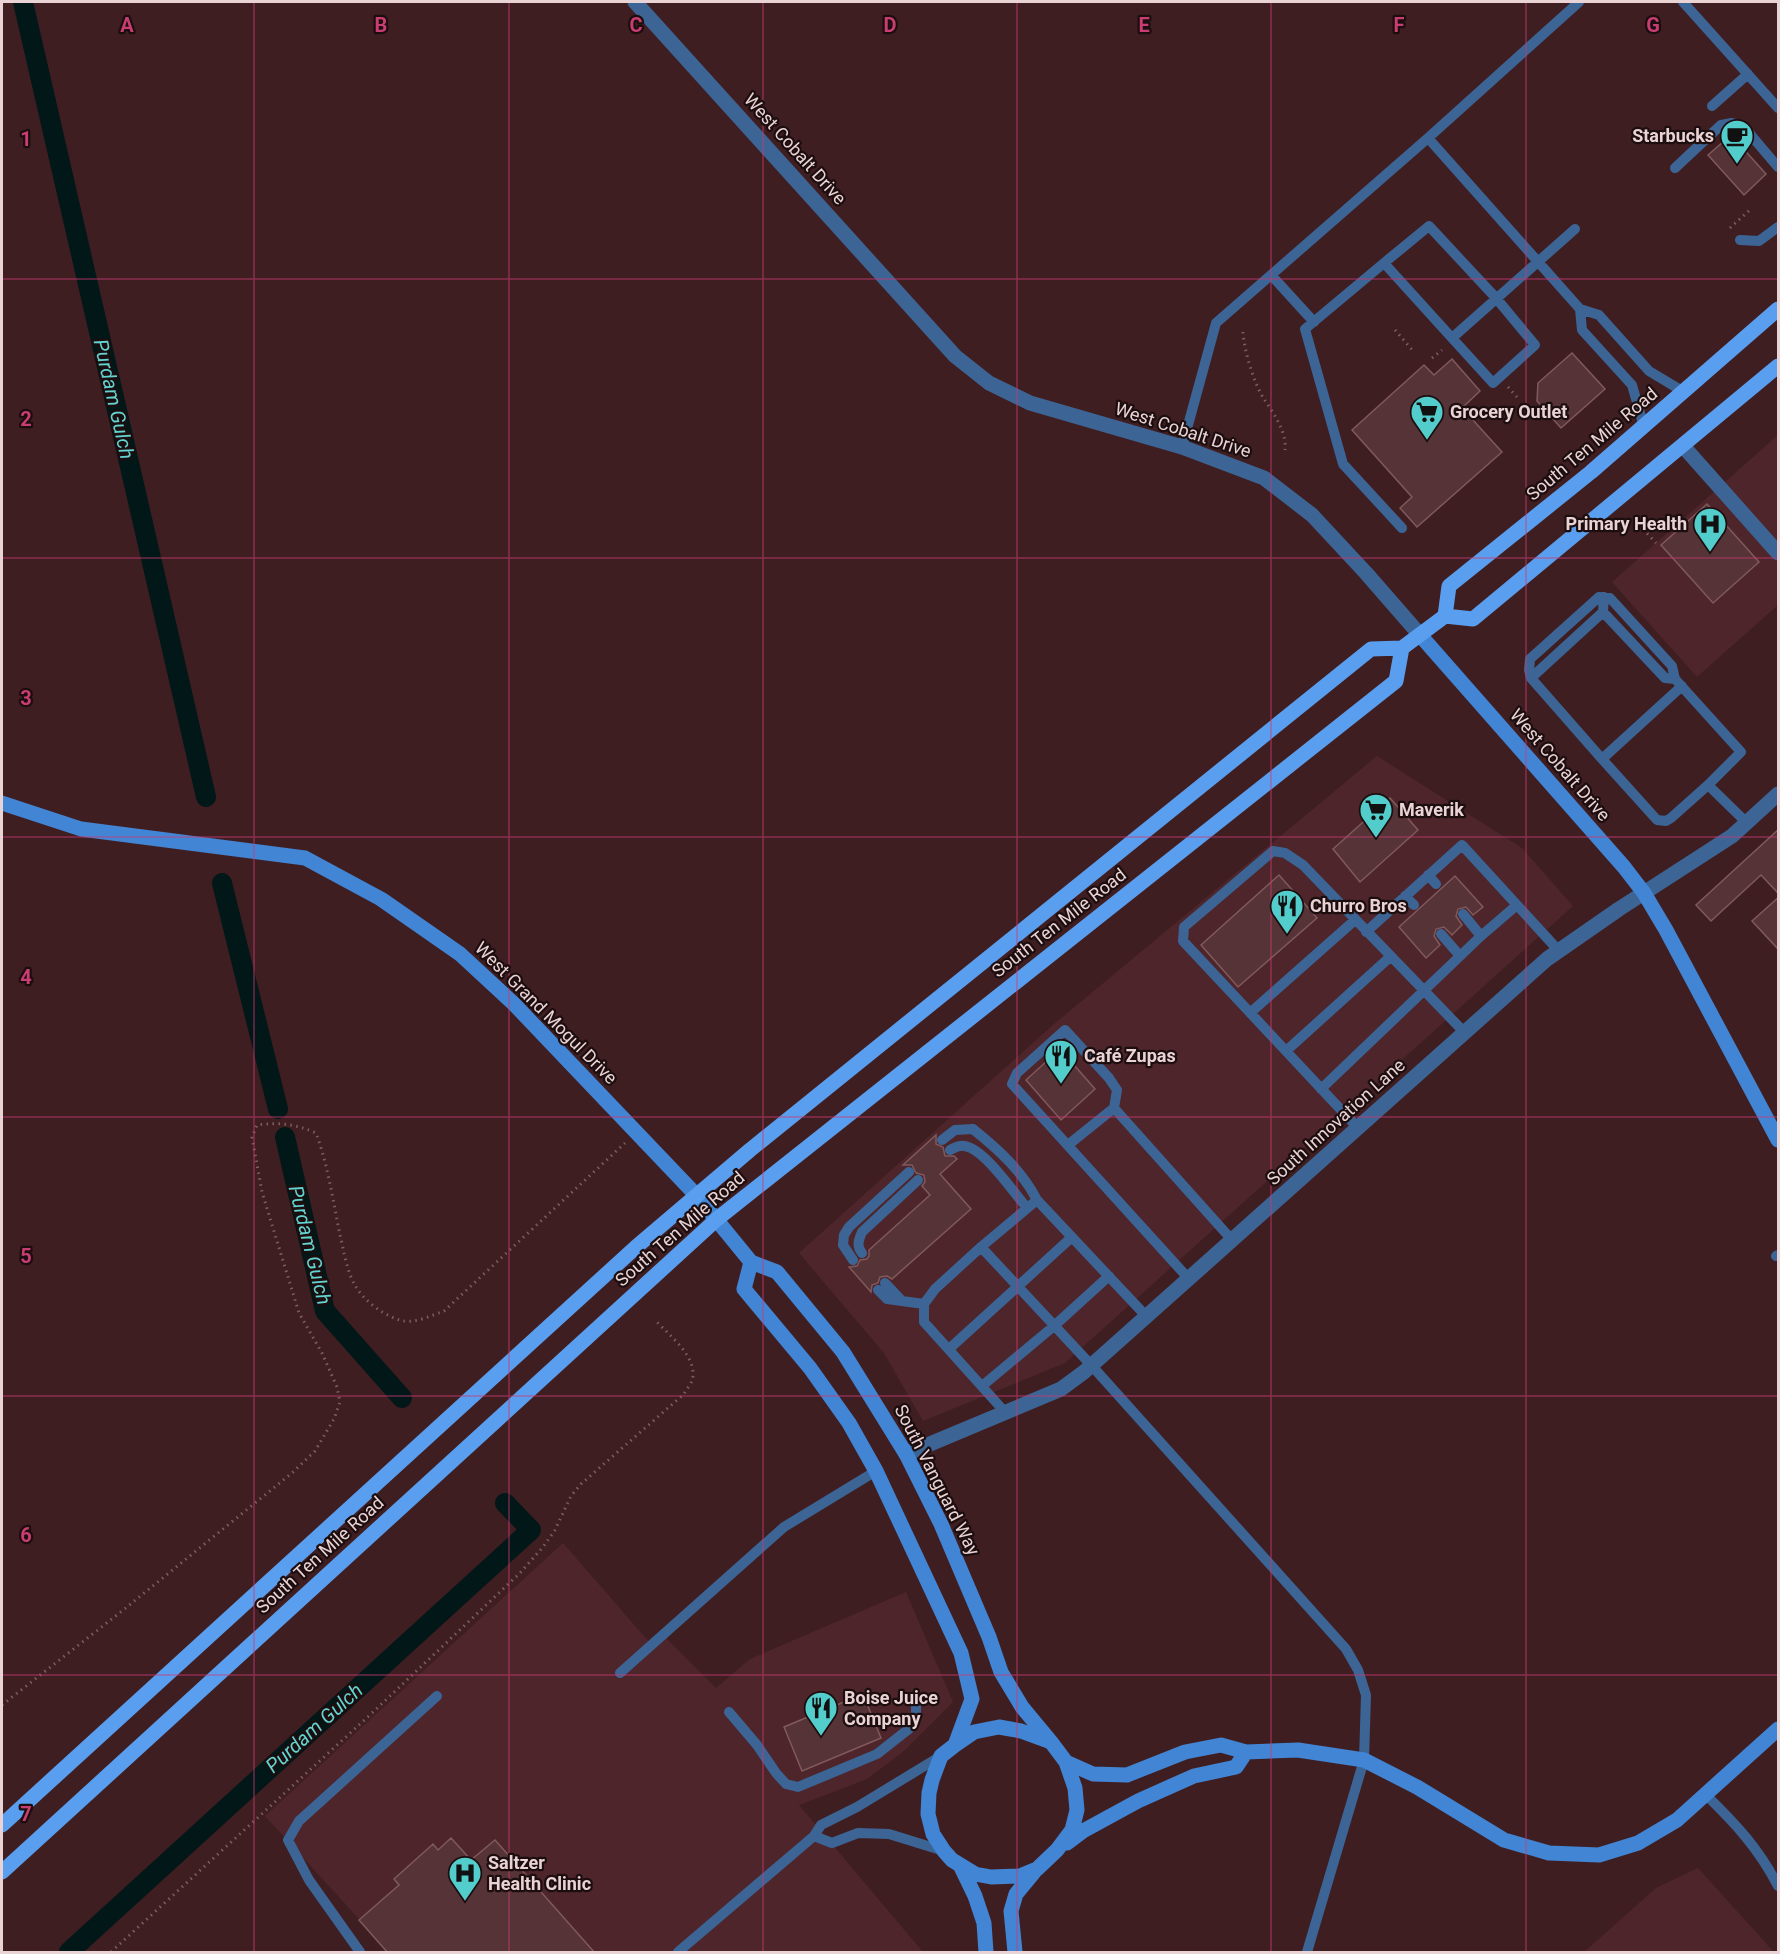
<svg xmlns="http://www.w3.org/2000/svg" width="1780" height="1954" viewBox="0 0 1780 1954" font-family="Roboto,sans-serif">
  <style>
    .built { fill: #4d252a }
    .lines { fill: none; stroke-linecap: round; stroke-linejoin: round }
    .canal { stroke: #021717; stroke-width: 20 }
    .building { fill: #563337; stroke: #80595c; stroke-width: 1.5 }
    .path { stroke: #7c5e62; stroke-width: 3; stroke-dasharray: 1.5 4.5; stroke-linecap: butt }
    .lane { stroke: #3c6596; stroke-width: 10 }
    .street { stroke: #3c6596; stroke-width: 15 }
    .secondary { stroke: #4185d4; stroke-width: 15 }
    .primary { stroke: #5a9fef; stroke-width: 15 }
    .grid { fill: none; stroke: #ca3d73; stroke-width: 1.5; stroke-opacity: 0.55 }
    .labels { text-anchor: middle; stroke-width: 4.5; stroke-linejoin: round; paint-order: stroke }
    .poi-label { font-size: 18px; font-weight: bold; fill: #ead3d5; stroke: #1c0e0f; text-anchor: start }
    .street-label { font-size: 18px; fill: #ead3d5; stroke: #1c0e0f }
    .water-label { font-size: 20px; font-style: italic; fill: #62d4d2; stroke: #1c0e0f }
    .grid-label { font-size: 20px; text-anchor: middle; font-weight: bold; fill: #ca3d73; stroke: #1c0e0f; stroke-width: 4.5; stroke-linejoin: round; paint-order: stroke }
  </style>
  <rect width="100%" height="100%" fill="#3f1e22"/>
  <path class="built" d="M1778,435V605L1697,677L1612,582Z
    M1377,756L1522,848L1573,906L1065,1363L923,1421L884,1353L799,1253L1054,1024Z
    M563,1543L650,1643L664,1636L716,1688L750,1659L906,1592L953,1702L904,1751L867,1779L799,1805L923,1952H389L265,1816Z
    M1698,1868L1774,1952H1584L1656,1888Z"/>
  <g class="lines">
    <path class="canal" d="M23,2L206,797
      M222,883L278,1109
      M285,1137L325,1311L402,1398
      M69,1952L531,1530L505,1503"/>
  </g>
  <path class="building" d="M1731,135L1766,174L1744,195L1708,155Z
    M1572,353L1605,389L1561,428L1537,401L1538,383Z
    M1452,359L1480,391L1462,408L1502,452L1417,527L1400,508L1412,497L1352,430L1424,365L1434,375Z
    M1707,504L1759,562L1713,603L1661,545Z
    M1390,798L1418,830L1360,882L1333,849Z
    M1779,829V894L1761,875L1711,921L1696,905Z
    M1279,875L1317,918L1238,987L1201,945Z
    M1455,876L1483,907L1473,915L1466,907L1458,909L1456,916L1462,925L1452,935L1444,927L1436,929L1434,936L1440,945L1426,958L1399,927Z
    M1779,897V950L1752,921Z
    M1060,1049L1095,1089L1061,1120L1026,1080Z
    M936,1135V1144L943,1147L945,1156H954L957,1159L940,1174L971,1209L892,1279L887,1276L880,1277L878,1283L872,1285L871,1292L849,1267L857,1266L860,1260L867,1259L869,1256V1250L930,1195L922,1186L925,1182L924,1175L916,1173L912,1165H903Z
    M863,1694L881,1738L802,1771L784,1727Z
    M451,1838L471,1860L495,1840L595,1953H388L359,1920L399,1885L394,1879L433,1844L438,1850Z"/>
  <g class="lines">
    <path class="path" d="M1730,228L1752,208
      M1395,330L1414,352
      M1243,332C1244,350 1254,384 1264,399C1274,414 1287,432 1285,450
      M1432,358L1442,350
      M1508,387L1517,397
      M1643,529L1656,543
      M2,1705L122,1611L292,1473L315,1451L334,1419L340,1402L337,1387L322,1353L299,1313L262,1192L252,1137L257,1125C278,1122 296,1124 316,1133C328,1165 333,1201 340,1235C344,1251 347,1273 356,1287C365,1302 387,1318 404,1321C417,1323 432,1315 444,1311L625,1143
      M111,1952L371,1714L520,1573L543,1547L555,1530L571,1496L581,1484L684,1394C686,1390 690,1385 692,1381C699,1358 670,1336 656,1321"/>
    <path class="lane" d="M1683,2L1778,108
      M1712,106L1748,74
      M1428,138L1580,309L1599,315L1649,371L1684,392
      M1675,168L1721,125L1732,123L1744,127L1778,167
      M1740,240L1759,241L1778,227
      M1384,263L1429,226L1496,298L1535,345L1493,383L1452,338
      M1271,275L1314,322
      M1580,309L1582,330L1632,385L1644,427
      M1182,447L1216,323L1428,138L1579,2
      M1402,528L1343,464L1305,329L1384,263L1452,338L1575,229
      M1603,612L1665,678L1675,679
      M1531,678L1603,612L1604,597
      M1682,686L1602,759L1657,820L1666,821L1671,818L1708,785
      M1602,759L1531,678L1529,670L1530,659L1599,597L1610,598L1672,666L1675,679L1741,752L1708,785L1747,823
      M1428,875L1436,884
      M1405,896L1414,905
      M1463,914L1481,936
      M1366,932L1462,845L1559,951
      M1441,934L1460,956
      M1250,1013L1355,920
      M1286,1051L1390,957
      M1321,1089L1481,936L1517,905
      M1114,1108L1117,1090L1109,1078L1065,1030L1017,1073L1012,1084L1189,1279
      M1358,1128L1183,941L1184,927L1273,851L1285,853L1303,865L1465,1033
      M942,1140L955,1130L973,1129C999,1150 1022,1171 1037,1200
      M1068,1145L1114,1108L1232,1240
      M950,1150C954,1148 959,1145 964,1146C984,1148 1014,1193 1027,1208
      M981,1247L935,1289L924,1304V1322L1004,1411
      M862,1253C856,1246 859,1239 862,1232L918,1180
      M1776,1256L1778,1255
      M853,1260L843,1245L844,1235L849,1227L909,1172
      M885,1283L901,1300
      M878,1290L887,1299L924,1304
      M1147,1317L1037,1200L981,1247L1092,1366L1346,1649L1358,1670L1366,1695L1364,1760L1307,1952
      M949,1349L1072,1237
      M982,1386L1054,1326L1109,1276
      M620,1673L784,1527L876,1471
      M729,1712L757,1745L776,1773L786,1784L798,1787L877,1754L910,1728L916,1720V1706
      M1706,1795C1736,1824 1759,1849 1778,1886
      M814,1836L832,1843L858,1833L889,1834L944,1851
      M360,1952L309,1880L288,1840L299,1821L437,1696
      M678,1952L814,1836L821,1825L857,1807L941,1756"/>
    <path class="street" d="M635,2L955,356L989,383L1030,403L1182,447L1264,478L1312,515L1366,573L1420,635
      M1683,446L1778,553
      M906,1454L1061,1389L1084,1372L1547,959L1619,909L1732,836L1778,794"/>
    <path class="secondary" d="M1420,635L1624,867L1644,893L1666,930L1778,1140
      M2,803L81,829L305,858L381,899L460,954L514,1004L697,1196L751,1262L777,1272L843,1352L906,1454L941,1524L989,1637L1001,1672L1022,1707L1051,1742L1066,1762L1075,1788L1077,1810L1072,1830L1057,1850L1037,1869L1020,1876L991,1877L975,1874L952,1860L944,1851L933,1834L928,1814L929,1793L932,1780L941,1756L955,1745L974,1732L999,1727L1021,1731L1051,1742
      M751,1262L744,1289L810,1368L849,1423L876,1471L961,1653L972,1699L955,1745
      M1066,1762L1093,1774L1127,1775L1185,1752L1221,1745L1246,1752L1298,1750L1364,1760L1417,1787L1504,1840L1549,1853L1599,1855L1638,1843L1677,1820L1778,1729
      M1067,1843L1083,1831L1138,1801L1194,1776L1236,1767L1246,1752
      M961,1867L975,1896L984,1923L986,1952
      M1015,1952L1011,1911L1016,1894L1035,1871"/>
    <path class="primary" d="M1445,616L1449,586L1591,472L1778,309
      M2,1825L636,1247L750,1150L1371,649L1402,648L1445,616L1473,619L1778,366
      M2,1872L717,1219L1396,681L1402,648"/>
  </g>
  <path class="grid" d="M254,2V1952M509,2V1952M763,2V1952M1017,2V1952M1271,2V1952M1526,2V1952M2,279H1778M2,558H1778M2,837H1778M2,1117H1778M2,1396H1778M2,1675H1778"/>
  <defs>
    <g id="cafe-pin" transform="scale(1.725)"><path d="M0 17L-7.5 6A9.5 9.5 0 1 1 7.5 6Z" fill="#53cdcb" stroke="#1c0e0f"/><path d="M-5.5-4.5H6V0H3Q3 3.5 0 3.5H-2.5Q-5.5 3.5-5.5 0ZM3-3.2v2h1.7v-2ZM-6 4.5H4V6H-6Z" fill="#111"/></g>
    <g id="supermarket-pin" transform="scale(1.725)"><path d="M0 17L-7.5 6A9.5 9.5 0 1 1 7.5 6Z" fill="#53cdcb" stroke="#1c0e0f"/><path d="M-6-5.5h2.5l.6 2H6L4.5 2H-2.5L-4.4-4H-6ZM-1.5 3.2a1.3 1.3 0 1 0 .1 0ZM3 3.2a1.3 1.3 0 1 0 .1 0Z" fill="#111"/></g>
    <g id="hospital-pin" transform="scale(1.725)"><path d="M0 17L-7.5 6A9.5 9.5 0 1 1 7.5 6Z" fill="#53cdcb" stroke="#1c0e0f"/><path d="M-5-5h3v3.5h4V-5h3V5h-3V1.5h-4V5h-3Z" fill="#111"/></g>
    <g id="restaurant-pin" transform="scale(1.725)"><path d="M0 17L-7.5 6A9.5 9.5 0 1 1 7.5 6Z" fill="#53cdcb" stroke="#1c0e0f"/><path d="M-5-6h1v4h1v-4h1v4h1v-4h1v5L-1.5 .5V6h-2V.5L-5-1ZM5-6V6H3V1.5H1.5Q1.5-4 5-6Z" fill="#111"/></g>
  </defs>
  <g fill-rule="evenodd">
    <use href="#cafe-pin" x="1737" y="136"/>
    <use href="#supermarket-pin" x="1427" y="412"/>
    <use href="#hospital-pin" x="1710" y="524"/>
    <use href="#supermarket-pin" x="1376" y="810"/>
    <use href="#restaurant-pin" x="1287" y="906"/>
    <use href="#restaurant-pin" x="1061" y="1056"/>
    <use href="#restaurant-pin" x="821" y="1708"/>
    <use href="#hospital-pin" x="465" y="1873"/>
  </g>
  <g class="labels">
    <g class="poi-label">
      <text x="1714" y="142" text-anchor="end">Starbucks</text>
      <text x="1450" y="418">Grocery Outlet</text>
      <text x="1687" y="530" text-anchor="end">Primary Health</text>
      <text x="1399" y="816">Maverik</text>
      <text x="1310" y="912">Churro Bros</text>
      <text x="1084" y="1062">Café Zupas</text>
      <text x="844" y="1704">Boise Juice<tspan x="844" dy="21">Company</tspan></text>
      <text x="488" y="1869">Saltzer<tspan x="488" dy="21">Health Clinic</tspan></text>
    </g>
    <g class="street-label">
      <text transform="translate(795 149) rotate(48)" y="6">West Cobalt Drive</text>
      <text transform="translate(1183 430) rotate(18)" y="6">West Cobalt Drive</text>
      <text transform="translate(1592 444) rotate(-40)" y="6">South Ten Mile Road</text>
      <text transform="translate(1560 765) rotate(49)" y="6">West Cobalt Drive</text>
      <text transform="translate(1059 923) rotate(-38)" y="6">South Ten Mile Road</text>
      <text transform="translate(546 1013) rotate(45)" y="6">West Grand Mogul Drive</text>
      <text transform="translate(1336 1122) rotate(-42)" y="6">South Innovation Lane</text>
      <text transform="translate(680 1229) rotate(-41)" y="6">South Ten Mile Road</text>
      <text transform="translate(937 1480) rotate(63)" y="6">South Vanguard Way</text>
      <text transform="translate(320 1555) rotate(-42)" y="6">South Ten Mile Road</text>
    </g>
    <g class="water-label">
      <text transform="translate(114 399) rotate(77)" y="7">Purdam Gulch</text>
      <text transform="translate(310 1245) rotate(76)" y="7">Purdam Gulch</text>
      <text transform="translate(314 1728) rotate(-42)" y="7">Purdam Gulch</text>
    </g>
  </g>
  <g class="grid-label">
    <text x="127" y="32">A</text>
    <text x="381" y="32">B</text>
    <text x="636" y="32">C</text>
    <text x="890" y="32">D</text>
    <text x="1144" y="32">E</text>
    <text x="1399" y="32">F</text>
    <text x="1653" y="32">G</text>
    <text x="26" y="146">1</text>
    <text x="26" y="426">2</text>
    <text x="26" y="705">3</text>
    <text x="26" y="984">4</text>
    <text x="26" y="1263">5</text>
    <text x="26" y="1542">6</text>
    <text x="26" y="1821">7</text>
  </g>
  <rect width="1780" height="1954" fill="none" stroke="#ead3d5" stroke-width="6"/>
</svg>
